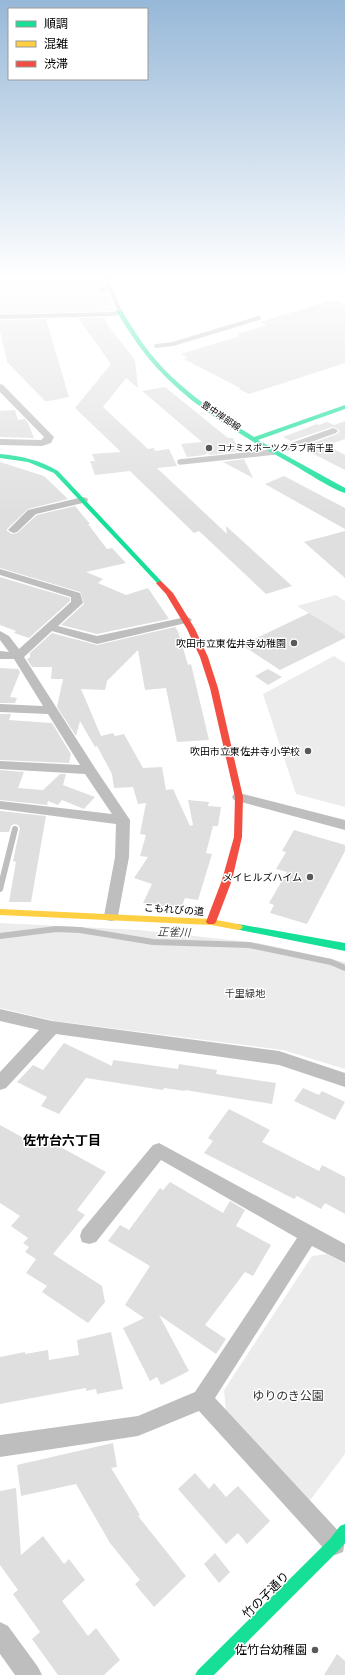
<svg xmlns="http://www.w3.org/2000/svg" width="345" height="1675" viewBox="0 0 345 1675" font-family="'Varela Round','Noto Sans JP',sans-serif">
  <style>
    .green { fill: #ececec }
    .lines { fill: none; stroke-linecap: round; stroke-linejoin: round }
    .stream { stroke: #bfbfbf; stroke-width: 6 }
    .building { fill: #dfdfdf }
    .lane-far2 { stroke: #bebebe; stroke-width: 4 }
    .lane-far1 { stroke: #bebebe; stroke-width: 5.5 }
    .lane { stroke: #bebebe; stroke-width: 6 }
    .street { fill: #bebebe; fill-rule: evenodd }
    .fast { fill: #16e098; fill-rule: evenodd }
    .slow { fill: #ffcf43; fill-rule: evenodd }
    .jam { fill: #f24e42; fill-rule: evenodd }
    .poi-dot { fill: #595959; stroke: #fff; stroke-width: 1.5 }
    .labels { text-anchor: middle; stroke-width: 3; stroke-linejoin: round; paint-order: stroke }
    .far-street-label { font-size: 9px; fill: #000; stroke: #fff }
    .far-poi-label { font-size: 9px; fill: #000; stroke: #fff; text-anchor: start }
    .poi-label { font-size: 10px; fill: #000; stroke: #fff; text-anchor: end }
    .street-label { font-size: 10px; fill: #000; stroke: #fff }
    .park-label { font-size: 10px; fill: #333; stroke: #fff }
    .water-label { font-size: 11px; font-style: italic; fill: #444; stroke: #fff }
    .near-park-label { font-size: 12px; fill: #333; stroke: #fff }
    .near-street-label { font-size: 12px; fill: #000; stroke: #fff }
    .near-poi-label { font-size: 12px; fill: #000; stroke: #fff; text-anchor: end }
    .near-neighbourhood-label { font-size: 13px; font-weight: bold; fill: #000; stroke: #fff }
  </style>
  <rect width="100%" height="100%" fill="#fff"/>
  <path class="green" d="M0,278H101L114,311L0,315Z
    M239,278H288L297,281V283L287,285Z
    M336,595L345,601V635L297,606Z
    M334,656L345,663V807L296,794L263,694Z
    M0,923L139,930L258,943L345,962V1069L283,1050L55,1021L0,1008Z
    M327,1254L345,1264V1454L308,1503L226,1412L224,1390L312,1256Z"/>
  <g class="lines">
    <path class="stream" d="M0,936L56,929L80,930L153,942L249,945L331,962L345,968"/>
  </g>
  <path class="building" d="M333,300L345,305V363L249,394L239,389L240,388L184,359L188,357L181,354L240,336L236,334L267,325L260,322Z
    M78,318H105L106,323L135,360L138,388L126,378L103,407L148,449L154,448L155,451L169,449L177,466L157,468L227,534L226,526L292,586L266,594L199,531L194,533L130,471L95,475L90,461H95L92,454L121,452L75,408L111,364Z
    M46,319L69,397L49,401H45L7,362L0,331V320Z
    M165,387L228,438H233L240,451L210,455L207,453L205,455L187,457L181,444L202,442L142,391Z
    M15,410L18,420L25,419L28,423L34,438L0,437V411Z
    M345,421V439L327,445L345,455V470L302,448H304L302,447L337,434L340,431L336,428L332,427L291,441L283,437L317,424L319,425L327,422L334,425Z
    M244,459L253,478L223,462Z
    M0,462L44,476L68,499L28,509L7,529V531L12,534L17,533L37,515L75,506L90,524H88L107,549L112,548L126,563L86,572L103,579L98,583L126,595L148,588L169,619L97,634L61,625L84,604L80,592L0,568Z
    M284,476L345,508V529L265,484Z
    M345,531V578L304,542Z
    M0,577L70,598V601L29,638L14,633L16,631L0,625Z
    M309,613L345,635V638L280,670L242,645Z
    M175,627L178,631L188,665L191,664L209,740L177,742L166,688L145,690L138,650L107,681L105,690L81,689L101,736L113,733L115,736L124,734L143,768L162,767L166,790L173,789L190,826L193,825L188,800L209,802L208,806L221,807L218,826H213L206,853L212,854L198,900L185,898L181,909L143,903L152,884L134,878L148,857L140,856L146,835L140,834L146,803L138,804L133,787L114,788L112,774L97,746L95,747L80,721L76,736L57,707L63,679H51L52,667H32L27,659L30,657V653L52,633L97,645Z
    M0,668L18,669L20,672L10,697L17,698L15,703H0Z
    M268,669L282,677L268,685L255,676Z
    M0,714H11L9,720L52,723L71,754L69,763L0,760Z
    M0,770L24,772L18,788L43,790L60,774H66L63,785L95,797L84,809L62,800L58,805L48,801L47,805L0,800Z
    M0,811L46,816L31,902H9L16,862L13,861L20,828L18,825L14,824L11,826L9,832H0Z
    M294,830L345,845V851L307,924L270,913L274,905L269,903L287,872L276,869L286,852L282,851Z
    M64,1043L112,1066L113,1060L178,1069L179,1064L217,1070L216,1074L276,1083L272,1104L185,1090V1091L164,1088L163,1090L86,1078L59,1114L41,1106L47,1097L17,1082L33,1065L43,1070Z
    M303,1088L319,1095L322,1091L345,1102L335,1120L294,1101Z
    M229,1109L270,1130L262,1142L319,1171L322,1165L345,1177V1214L325,1203L321,1209L297,1196L294,1199L204,1153L213,1141L208,1138Z
    M0,1125L40,1147L46,1139L106,1172L77,1210L85,1215L53,1254L102,1286L105,1302L88,1323L42,1292L47,1286L26,1273L36,1259L25,1252L29,1247L23,1243L28,1238L11,1226L20,1216L0,1203Z
    M170,1182L223,1213L230,1201L245,1210L236,1226L271,1245L253,1276L245,1272L205,1325L226,1339L216,1354L159,1315L189,1371L161,1385L157,1377L150,1381L123,1328L144,1318L125,1305L150,1266L108,1241L120,1225L129,1230L160,1188L163,1190Z
    M111,1332L123,1389L97,1394L96,1389L86,1391V1388L0,1404V1357L25,1352V1354L48,1350L49,1360L79,1355L77,1340Z
    M113,1443L117,1467L111,1468L140,1515L138,1516L186,1576L154,1607L135,1584L140,1580L110,1543L76,1484L21,1496L17,1465Z
    M195,1473L209,1489L214,1483L226,1497L238,1486L270,1521L247,1544L238,1533L226,1544L178,1489Z
    M16,1488L21,1555L43,1536L64,1564L69,1559L85,1580L62,1601L88,1636L96,1628L120,1660L104,1675H58L32,1639L40,1632L13,1594L18,1590L0,1565V1491Z
    M215,1553L230,1572L219,1583L204,1564Z
    M337,1654L345,1661V1675H324Z"/>
  <g class="lines">
    <path class="lane-far2" d="M106,278L120,312
      M100,290L110,289
      M156,346L173,344L259,318"/>
    <path class="lane-far1" d="M180,462L274,452"/>
    <path class="lane" d="M0,889L15,829"/>
    <path class="street" d="M120,310H123V314L113,316L0,319V315L113,312Z
      M0,384L3,385L52,435L54,437L51,443L42,446L0,445V439L41,440L44,437L0,392Z
      M333,428L336,429L338,431L336,433L289,450L286,451L281,448L283,446Z
      M83,497L87,498L88,500L87,502L36,514L17,532L13,533L8,530L28,510Z
      M0,569L80,593L83,603L58,626L97,636L186,617L190,618L192,620L190,622L186,623L97,644L52,631L24,657L95,768L130,820L129,857L118,916L116,920L111,921L106,920L104,916L115,857L116,824L0,809V801L112,814L85,774L0,769V761L80,765L48,714L0,712V704L43,706L14,659H0V651L9,652L0,640V631L9,636L19,649L71,602V597L0,575Z
      M239,793L345,820V830L234,800L232,797L234,794Z
      M0,1009L52,1021L279,1051L345,1073V1087L279,1065L56,1034L6,1088L0,1090V1072L39,1030L0,1021Z
      M159,1143L345,1244V1263L312,1246L215,1398L343,1536L345,1541L343,1552L335,1555L327,1552L199,1411L138,1436L0,1457V1435L138,1416L195,1392L297,1238L161,1160L96,1242L89,1244L82,1242L80,1236L82,1230L153,1145Z
      M0,1622L8,1626L38,1667L42,1675H15L0,1654Z"/>
    <path class="fast" d="M118,311H122C132,327 142,344 155,359C182,391 219,415 254,437L345,405V409L258,440L345,488V493C330,488 306,472 292,464C244,437 195,409 158,369C142,352 129,332 117,312Z
      M0,454C21,456 40,460 58,471L162,582V584H158L54,473L28,462L0,458Z
      M238,924L345,943V951L235,929L233,927L235,925Z
      M345,1524V1543L340,1549L214,1675H195L198,1670L330,1539L340,1526Z"/>
    <path class="slow" d="M0,909L211,919L238,924L241,925L243,927L241,929L238,930L211,925L0,915Z"/>
    <path class="jam" d="M160,581L162,582L173,593L195,629L208,657L218,688L243,797L242,837L232,880L216,922L214,924H208L206,922L222,880L234,837L235,797L210,688L200,657L187,629L166,594L156,583Z"/>
  </g>
  <linearGradient id="sky" x2="0" y2="1"><stop stop-color="#97b8d8"/><stop offset="0.54" stop-color="#fff"/><stop offset="1" stop-color="#fff" stop-opacity="0"/></linearGradient>
  <rect width="345" height="513" fill="url(#sky)"/>
  <g class="poi-dot">
    <circle cx="209" cy="448" r="4"/>
    <circle cx="294" cy="643" r="4"/>
    <circle cx="308" cy="751" r="4"/>
    <circle cx="310" cy="877" r="4"/>
    <circle cx="315" cy="1650" r="4"/>
  </g>
  <g class="labels">
    <g class="far-street-label">
      <text transform="translate(221 416) rotate(34)" y="3">豊中岸部線</text>
    </g>
    <g class="far-poi-label">
      <text x="217" y="451">コナミスポーツクラブ南千里</text>
    </g>
    <g class="poi-label">
      <text x="286" y="647">吹田市立東佐井寺幼稚園</text>
      <text x="300" y="755">吹田市立東佐井寺小学校</text>
      <text x="302" y="881">メイヒルズハイム</text>
    </g>
    <g class="street-label">
      <text transform="translate(174 909) rotate(4)" y="4">こもれびの道</text>
    </g>
    <g class="park-label">
      <text x="245" y="997">千里緑地</text>
    </g>
    <g class="water-label">
      <text transform="translate(174 932) rotate(2)" y="4">正雀川</text>
    </g>
    <g class="near-park-label">
      <text x="288" y="1400">ゆりのき公園</text>
    </g>
    <g class="near-street-label">
      <text transform="translate(266 1595) rotate(-45)" y="4">竹の子通り</text>
    </g>
    <g class="near-poi-label">
      <text x="307" y="1654">佐竹台幼稚園</text>
    </g>
    <g class="near-neighbourhood-label">
      <text x="62" y="1145">佐竹台六丁目</text>
    </g>
  </g>
  <rect x="8" y="8" width="140" height="72" fill="#ffffff" stroke="#999999"/>
  <rect x="16" y="21" width="20" height="6" fill="#16e098" stroke="#999999"/>
  <text x="44" y="28" font-size="12" fill="#000000">順調</text>
  <rect x="16" y="41" width="20" height="6" fill="#ffcf43" stroke="#999999"/>
  <text x="44" y="48" font-size="12" fill="#000000">混雑</text>
  <rect x="16" y="61" width="20" height="6" fill="#f24e42" stroke="#999999"/>
  <text x="44" y="68" font-size="12" fill="#000000">渋滞</text>
</svg>
